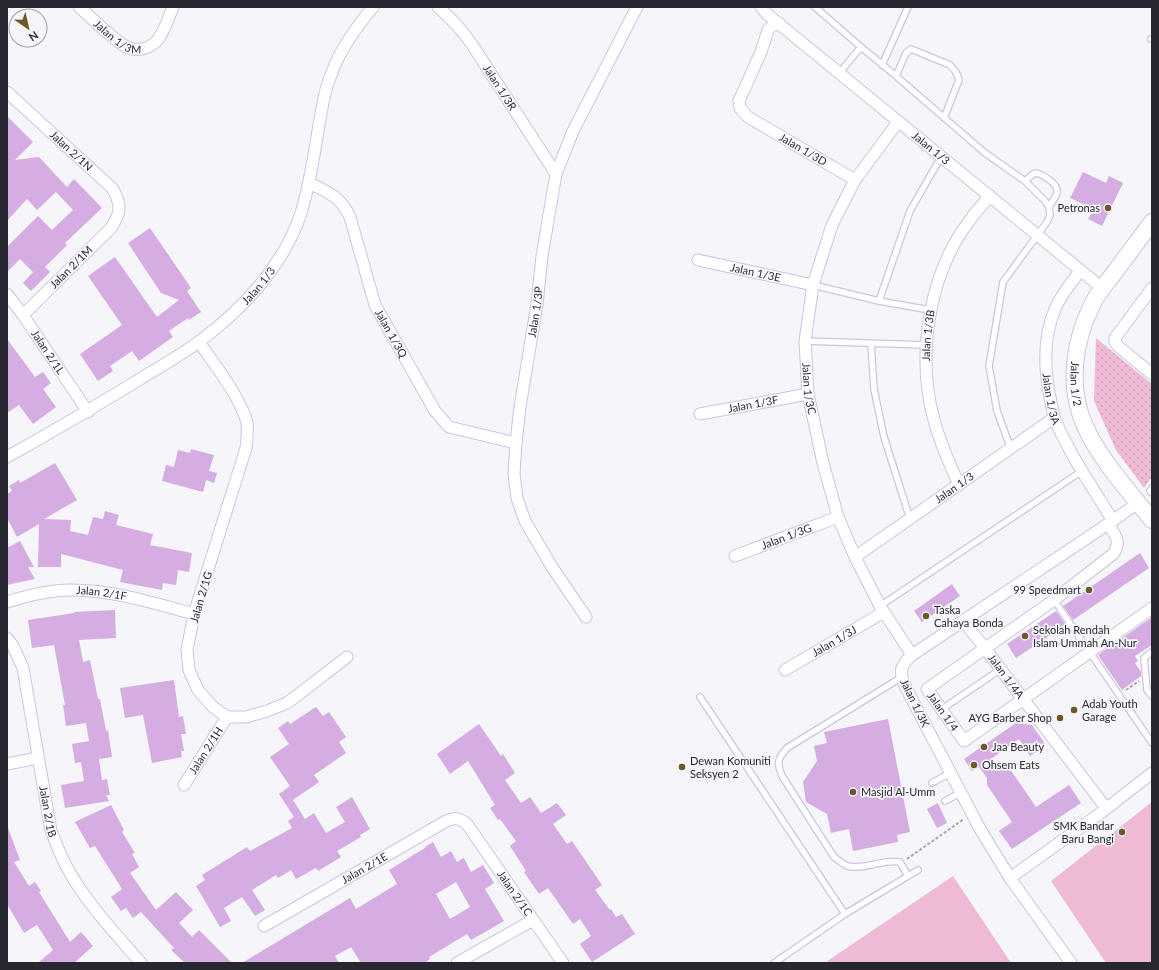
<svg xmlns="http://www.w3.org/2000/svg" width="1159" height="970" viewBox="0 0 1159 970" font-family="Lato,sans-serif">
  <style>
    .green { fill: url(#green-dots) }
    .pitch { fill: #efbad4 }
    .building { fill: #d5ade2; fill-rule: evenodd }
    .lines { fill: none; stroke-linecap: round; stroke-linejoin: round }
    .lane-casing { stroke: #c8c7e0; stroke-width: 8 }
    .street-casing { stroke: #c8c7e0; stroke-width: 13 }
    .secondary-casing { stroke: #c8c7e0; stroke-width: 18 }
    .path { stroke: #a8a8af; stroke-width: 2; stroke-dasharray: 3 2; stroke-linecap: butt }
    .lane { stroke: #fff; stroke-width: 5.5 }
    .street { stroke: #fff; stroke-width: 11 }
    .secondary { stroke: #fff; stroke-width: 16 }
    .poi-dot { fill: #705628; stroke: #f5f5fa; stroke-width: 1.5 }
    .labels { text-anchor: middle; stroke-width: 3.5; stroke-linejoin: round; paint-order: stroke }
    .street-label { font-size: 11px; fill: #272730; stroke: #f5f5fa }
    .poi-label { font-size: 11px; fill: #272730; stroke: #f5f5fa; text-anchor: start }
  </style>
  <defs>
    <pattern id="green-dots" width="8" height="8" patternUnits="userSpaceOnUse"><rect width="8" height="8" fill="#efbad4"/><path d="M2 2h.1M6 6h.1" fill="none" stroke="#cda0b6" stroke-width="1.8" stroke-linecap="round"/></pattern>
  </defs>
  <rect width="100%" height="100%" fill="#f5f5fa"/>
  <path class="green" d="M1096,338L1152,384V477L1144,488L1116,450L1094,401Z"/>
  <path class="pitch" d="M1152,802V963H1106L1051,881Z
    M953,876L1011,963H827L826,962Z"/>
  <path class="building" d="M7,116L33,142L15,160L39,157L67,187L74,179L102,208L65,243L67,245L45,267L50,272L31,291L23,283L33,272L20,259L7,272V247L38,216L52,230L73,210L56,192L37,210L27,199L7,221Z
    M1083,172L1106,183L1109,176L1123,183L1102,226L1088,219L1094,209L1070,198Z
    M150,228L191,288L187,291L201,312L189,320L188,318L169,331L173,337L139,361L132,351L110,366L113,371L98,381L80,354L122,325L88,276L115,257L157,317L179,300L161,293L128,243Z
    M7,339L35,377L43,372L51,383L43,389L56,407L33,424L19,405L7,413Z
    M191,449L214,455L209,471L217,473L214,483L206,480L203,492L162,481L166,465L174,467L178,450L190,453Z
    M55,463L77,500L44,519L71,520L70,531L88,535L93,517L103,519L105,511L119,515L116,525L153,534L150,545L192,553L189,572L178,570L176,585L163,583L162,590L120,582L123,570L61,554V567H38L39,524L17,537L7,518V494L12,491L9,486L19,480L20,483Z
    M20,541L34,567H28L35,579L7,585V548Z
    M1140,553L1149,568L1073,620L1063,606Z
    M952,584L960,596L922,622L914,611Z
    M115,610L116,638L79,640L83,662L90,660L98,699H100L106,731L108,730L112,757L99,759L102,780L107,779L110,795H106L109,801L65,808L61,785L84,781L81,762L75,763L72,744L89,741L86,723L66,726L63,705H65L54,645L32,648L28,620L74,613V612Z
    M1056,611L1066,625L1016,658L1007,644Z
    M1152,617V645L1135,656L1138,661L1135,663L1141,672V676L1122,690L1098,655Z
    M174,680L179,717L183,716L186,734H181L184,751H181L182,757L152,763L143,715L125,718L120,688Z
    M316,707L323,716L329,712L346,737L339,742L346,753L314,775L319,782L293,800L305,819L314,813L326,833L345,822L336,807L352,797L370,829L360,835L361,837L337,851L341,857L318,871L316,868L296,879L291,870L278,878L276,875L252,890L265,910L255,916L242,897L224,908L231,921L220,927L196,886L205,880L202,875L247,847L250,851L292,828L288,821L294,817L279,794L290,786L270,757L289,744L278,728L288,721L290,724Z
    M888,719L910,832L897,835L898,842L853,851L849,829L831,833L827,814L806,802L803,782L817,761L814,746L827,743L824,732Z
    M1016,723L1032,725L1046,745L1030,756L1019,739L981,766L1010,769L1036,807L1069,785L1081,803L1012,849L999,831L1012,822L987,785V778L979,767L972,771L964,759Z
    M479,724L501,756L503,754L515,773L505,780L521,803L530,797L541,813L557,803L566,815L553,824L567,844L572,841L602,885L595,890L610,910L611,909L616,917L622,914L635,934L592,962L580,944L591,936L580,919L573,924L548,888L539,894L524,872L526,871L510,846L516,841L500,819L498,820L490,808L495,805L468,761L450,774L437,754Z
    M938,803L947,823L937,828L927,809Z
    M111,805L124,830L122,832L135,853L132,854L139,867L130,873L156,910L176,892L193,910L179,923L192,937L199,930L232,963H185L171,950L174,948L141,912L133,918L126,908L121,911L111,897L122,889L95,846L90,848L75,822Z
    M7,828H8L20,860L14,862L29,886L35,882L41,891L39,892L70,942L81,932L93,946L74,963H38L53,950L37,925L24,933L7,904Z
    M433,842L441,857L451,851L457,862L464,858L471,872L483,865L494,883L485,889L504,921L471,940L467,934L429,957L430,959L424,963H361L351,947L335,956L339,963H242L350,898L356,909L397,884L389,870L425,848V847ZM456,882L470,907L450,919L436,894Z"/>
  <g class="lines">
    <g class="lane-casing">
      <path id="lane" d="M815,7L861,47
        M1151,39H1152
        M882,65L908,7
        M840,72L861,47L896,76L985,153L1025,181L1045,201L1049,207L1050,215L1047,222L1003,282L989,366L997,411L1011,449
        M896,76L906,53L911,49L950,65L956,72L959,80L944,118
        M1025,181L1033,174L1037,173C1043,175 1059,184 1057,193C1056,197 1051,203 1049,207
        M813,285L879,301L930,310
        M879,301L910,211L941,157
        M805,341L926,345
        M871,344L874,389L884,437L910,519
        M1152,488L1150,491L1152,493
        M1054,600L1152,743
        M880,606L1082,471
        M1152,652L1144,658L1147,690L1152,696
        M902,677L787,748C777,759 777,763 782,776L834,857C838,860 843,864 847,866C865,870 883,859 900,862L908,876
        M700,697L845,914
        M942,709L1001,669
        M932,783L950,773
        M945,801L960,793
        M774,963L845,914L918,870"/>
    </g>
    <g class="street-casing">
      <g id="street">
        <path id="s1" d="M79,7C91,17 116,43 129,48C140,52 153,47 159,38C165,29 169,17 173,7"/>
        <path id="s2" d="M438,7C452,19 463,31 473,46L556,174"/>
        <path id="s3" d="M761,7L767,14L1102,288"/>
        <path id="s4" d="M779,23L771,27L768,30L761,52L739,101L740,108L748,117L855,180"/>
        <path id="s5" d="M7,92L112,188C122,204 121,213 111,228L23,315"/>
        <path id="s6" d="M898,122L855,180L832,225L813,285L805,341L808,394L823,463L838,517L855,557L880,606L912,655"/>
        <path id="s7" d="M309,183C328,192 341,197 350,217L375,305L435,411L449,427L516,443"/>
        <path id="s8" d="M698,260L813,285"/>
        <path id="s9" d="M1080,271C1071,283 1061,295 1055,309C1043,338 1044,371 1051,402C1052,408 1053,414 1055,420C1070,455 1093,488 1113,521"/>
        <path d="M1152,288L1115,338V342L1119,347L1152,374"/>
        <path id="s10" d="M7,294L23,315L88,412"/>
        <path d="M199,342C214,364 241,398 247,423C248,432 247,440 246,448L194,614L187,650L189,670L198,690L213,707L227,717H246L267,711L287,703L303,691L347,657"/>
        <path id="s11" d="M700,414L808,394"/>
        <path id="s12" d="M7,457C52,432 96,406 140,379C160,367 181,355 200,341C243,309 284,265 301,213C310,184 314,155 319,125C322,108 324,91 331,75C340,49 356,28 373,7"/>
        <path id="s13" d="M959,485C949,463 940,443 934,420C916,355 929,273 970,220C976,211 983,204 990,196"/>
        <path id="s14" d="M1108,524C1115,535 1122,541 1113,554L1054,600L927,689L964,741L1152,608"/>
        <path id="s15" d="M735,556L838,517"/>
        <path id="s16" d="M855,557L1054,418"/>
        <path id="s17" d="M7,602C26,596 50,590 71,590C113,590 154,603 194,614"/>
        <path id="s18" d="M586,617L552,567L525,521L517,498L514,474L516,443L520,407L537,304L542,256L556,174L573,131L637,7"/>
        <path id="s19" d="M963,621L985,648L1023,699L1106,808"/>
        <path id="s20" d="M7,638L13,646L23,668L51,831C57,845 62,860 70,873C90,907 116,934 141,963"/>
        <path id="s21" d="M785,670L884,612"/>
        <path d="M7,764L38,758"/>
        <path id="s22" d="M184,785L227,717"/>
        <path d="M1010,878L1102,812L1152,773"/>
        <path id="s23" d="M264,926L448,820C456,818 460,818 467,824L563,963"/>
        <path d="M457,963L533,920"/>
        <path d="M1071,963L1010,878L980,829L905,686C899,671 900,666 912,655L1108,524L1138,503"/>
      </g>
    </g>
    <g class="secondary-casing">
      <g id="secondary">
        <path id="s24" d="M1152,222C1139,239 1127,256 1114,273C1107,283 1098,292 1093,303C1074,340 1067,387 1085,426C1100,460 1129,491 1152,520"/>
      </g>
    </g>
    <path class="path" d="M1126,690L1139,681
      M907,859L964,819"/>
    <use href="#lane" class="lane"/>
    <use href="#street" class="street"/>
    <use href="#secondary" class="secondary"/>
  </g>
  <g class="poi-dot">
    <circle cx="1108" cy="208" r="4"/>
    <circle cx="1089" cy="590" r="4"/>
    <circle cx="926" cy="616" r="4"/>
    <circle cx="1025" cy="636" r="4"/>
    <circle cx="1074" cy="710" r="4"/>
    <circle cx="1060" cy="718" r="4"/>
    <circle cx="984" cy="747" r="4"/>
    <circle cx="974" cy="765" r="4"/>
    <circle cx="682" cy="767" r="4"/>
    <circle cx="853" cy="792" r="4"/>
    <circle cx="1122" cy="832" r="4"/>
  </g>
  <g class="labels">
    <g class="street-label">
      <text dy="4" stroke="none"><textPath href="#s1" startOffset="50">Jalan 1/3M</textPath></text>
      <text dy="4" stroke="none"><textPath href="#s2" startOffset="102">Jalan 1/3R</textPath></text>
      <text dy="4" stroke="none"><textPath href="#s3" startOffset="221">Jalan 1/3</textPath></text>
      <text dy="4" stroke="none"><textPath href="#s5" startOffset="87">Jalan 2/1N</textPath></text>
      <text dy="4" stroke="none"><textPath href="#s4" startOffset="173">Jalan 1/3D</textPath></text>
      <text transform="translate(71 267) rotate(-45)" y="4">Jalan 2/1M</text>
      <text dy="4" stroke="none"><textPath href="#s8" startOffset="59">Jalan 1/3E</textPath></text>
      <text dy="4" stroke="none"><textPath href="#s12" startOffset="306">Jalan 1/3</textPath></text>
      <text dy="4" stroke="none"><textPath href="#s18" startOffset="326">Jalan 1/3P</textPath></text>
      <text dy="4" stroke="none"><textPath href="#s7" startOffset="179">Jalan 1/3Q</textPath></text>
      <text dy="4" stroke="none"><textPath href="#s13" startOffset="155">Jalan 1/3B</textPath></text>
      <text dy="4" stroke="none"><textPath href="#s10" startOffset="71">Jalan 2/1L</textPath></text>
      <text dy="4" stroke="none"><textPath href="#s24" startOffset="184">Jalan 1/2</textPath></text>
      <text dy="4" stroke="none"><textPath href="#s6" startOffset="290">Jalan 1/3C</textPath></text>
      <text dy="4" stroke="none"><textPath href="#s9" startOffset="137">Jalan 1/3A</textPath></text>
      <text dy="4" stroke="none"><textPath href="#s11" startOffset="54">Jalan 1/3F</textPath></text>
      <text dy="4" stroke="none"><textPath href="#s16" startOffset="121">Jalan 1/3</textPath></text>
      <text dy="4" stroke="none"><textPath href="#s15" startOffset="55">Jalan 1/3G</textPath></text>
      <text dy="4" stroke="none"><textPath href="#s17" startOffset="96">Jalan 2/1F</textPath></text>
      <text transform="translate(201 597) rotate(-74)" y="4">Jalan 2/1G</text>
      <text dy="4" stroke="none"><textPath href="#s21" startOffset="57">Jalan 1/3J</textPath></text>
      <text dy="4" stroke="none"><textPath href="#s19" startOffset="70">Jalan 1/4A</textPath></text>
      <text transform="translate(915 703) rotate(64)" y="4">Jalan 1/3K</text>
      <text dy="4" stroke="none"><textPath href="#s14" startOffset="291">Jalan 1/4</textPath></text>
      <text dy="4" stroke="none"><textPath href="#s22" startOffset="41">Jalan 2/1H</textPath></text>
      <text dy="4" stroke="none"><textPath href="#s20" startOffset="180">Jalan 2/1B</textPath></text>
      <text dy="4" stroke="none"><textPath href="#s23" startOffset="116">Jalan 2/1E</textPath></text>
      <text dy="4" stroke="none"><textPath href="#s23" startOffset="317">Jalan 2/1C</textPath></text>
    </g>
    <g class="poi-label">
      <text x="1100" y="212" text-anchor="end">Petronas</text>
      <text x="1081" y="594" text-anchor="end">99 Speedmart</text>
      <text x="934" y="614">Taska<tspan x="934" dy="13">Cahaya Bonda</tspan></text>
      <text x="1033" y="634">Sekolah Rendah<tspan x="1033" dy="13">Islam Ummah An-Nur</tspan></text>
      <text x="1082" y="708">Adab Youth<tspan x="1082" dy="13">Garage</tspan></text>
      <text x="1052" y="722" text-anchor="end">AYG Barber Shop</text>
      <text x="992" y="751">Jaa Beauty</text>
      <text x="690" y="765">Dewan Komuniti<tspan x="690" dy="13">Seksyen 2</tspan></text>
      <text x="982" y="769">Ohsem Eats</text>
      <text x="861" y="796">Masjid Al-Umm</text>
      <text x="1114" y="830" text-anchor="end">SMK Bandar<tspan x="1114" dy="13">Baru Bangi</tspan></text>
    </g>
  </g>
  <rect width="1159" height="970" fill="none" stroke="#272730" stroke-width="16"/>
  <g transform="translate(28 28) rotate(146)"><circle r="19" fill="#f5f5fa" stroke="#a3a3a9"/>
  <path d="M0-3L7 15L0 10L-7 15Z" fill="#705628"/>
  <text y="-6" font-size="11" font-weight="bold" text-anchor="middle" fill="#272730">N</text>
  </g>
</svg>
